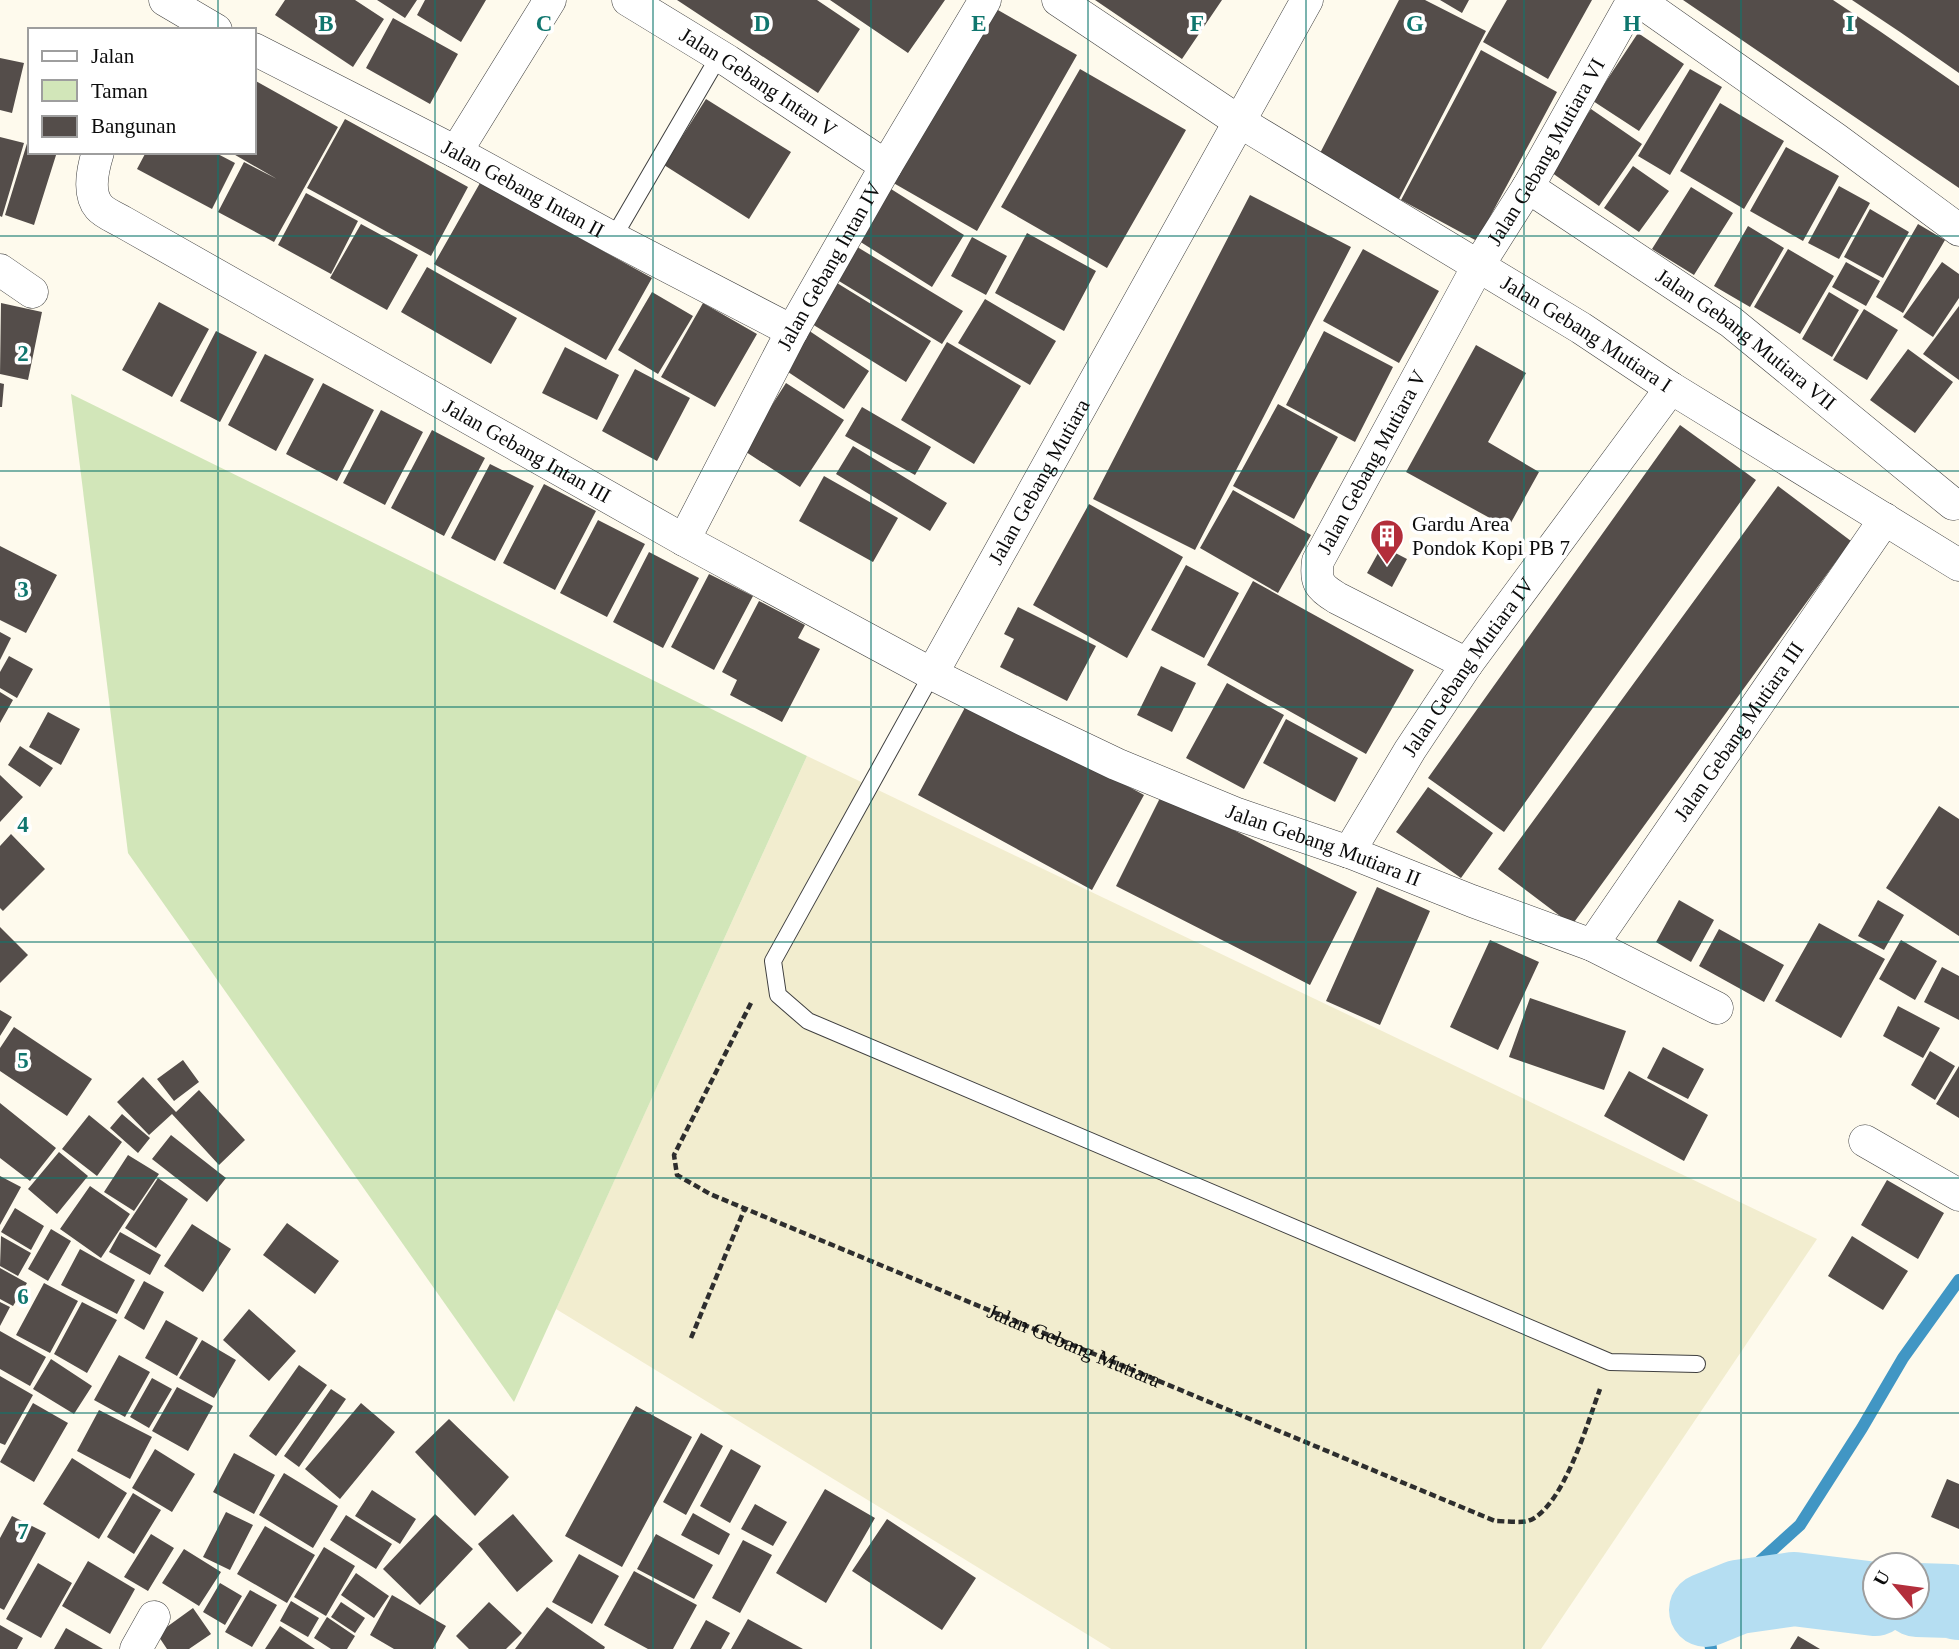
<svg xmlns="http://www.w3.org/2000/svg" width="1959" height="1649" viewBox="0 0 1959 1649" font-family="'Times New Roman',serif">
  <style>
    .farmland { fill: #f2edcf }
    .green { fill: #d2e6b9 }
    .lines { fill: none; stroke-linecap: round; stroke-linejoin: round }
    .stream { stroke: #4196c4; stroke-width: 12 }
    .river { stroke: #b5def2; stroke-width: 74 }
    .building { fill: #544d4a }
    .service-casing { stroke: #3f3f3f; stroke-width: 18 }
    .minor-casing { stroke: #3f3f3f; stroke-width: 33 }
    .path { stroke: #2e2e2e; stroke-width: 4.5; stroke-dasharray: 7 3.5; stroke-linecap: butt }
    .service { stroke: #fff; stroke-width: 16 }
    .minor { stroke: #fff; stroke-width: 32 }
    .grid { fill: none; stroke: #0f766e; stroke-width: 2; stroke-opacity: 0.55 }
    .labels { text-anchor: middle; stroke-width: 7; stroke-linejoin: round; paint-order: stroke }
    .street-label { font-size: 21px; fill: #0c0c0c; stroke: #fff }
    .poi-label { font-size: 21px; fill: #0c0c0c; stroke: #fff; text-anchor: start }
    .grid-label { font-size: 23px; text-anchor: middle; font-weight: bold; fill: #0f766e; stroke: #fff; stroke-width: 7; stroke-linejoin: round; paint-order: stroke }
  </style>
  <rect width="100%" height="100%" fill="#fefaed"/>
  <path class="farmland" d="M807,756L1817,1239L1541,1649H1111L556,1309Z"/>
  <path class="green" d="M71,394L807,756L514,1402L128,853Z"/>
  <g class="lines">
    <path class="stream" d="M1711,1649L1706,1610L1800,1525L1862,1428L1903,1358L1959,1280"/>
    <path class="river" d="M1917,1600L1951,1601L1959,1603
      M1706,1610L1738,1597L1794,1589L1875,1599"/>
  </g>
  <path class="building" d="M285,0H355L384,19L353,67L275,15Z
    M377,0H417L405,18Z
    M425,0H486L461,42L417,15Z
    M677,0H817L860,29L818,93Z
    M830,0H945L908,53Z
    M1095,0H1222L1182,59Z
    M1399,0H1425L1486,31L1399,199L1318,157Z
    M1440,0H1469L1462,13Z
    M1507,0H1592L1548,79L1483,42Z
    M1683,0H1833L1881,32L1959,86V188Z
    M1852,0H1959V73L1900,32Z
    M991,6L1077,55L977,231L890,181Z
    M393,18L458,54L430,104L366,68Z
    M1638,33L1684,64L1639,131L1593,101Z
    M1481,50L1557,92L1477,241L1401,200Z
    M0,58L24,63L12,113L0,110Z
    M1080,69L1186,130L1107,268L1001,207Z
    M1690,69L1722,87L1670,175L1638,156Z
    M254,80L338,127L274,242L218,212L244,162L277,179L230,152H254Z
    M706,99L791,152L749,219L664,165Z
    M1720,103L1784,141L1744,209L1680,171Z
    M1591,109L1642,144L1599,206L1548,170Z
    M345,119L468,187L431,256L307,188Z
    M0,137L24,143L2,217L0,216Z
    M29,137L30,152H57L34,225L5,215Z
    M1786,147L1839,176L1803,241L1750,211Z
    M146,152H214L235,163L212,209L137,169Z
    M1633,166L1669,191L1639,232L1604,208Z
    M480,183L652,278L606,360L434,264Z
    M1839,186L1870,203L1839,259L1808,243Z
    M1691,187L1733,213L1694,275L1652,249Z
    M891,189L964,235L932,287L859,241Z
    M306,193L358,221L331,274L278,245Z
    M1250,195L1351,247L1195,550L1093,499Z
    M1870,209L1909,232L1883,278L1844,257Z
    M361,224L418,255L387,310L330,278Z
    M1918,224L1945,240L1903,313L1876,297Z
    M1748,226L1784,248L1750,307L1714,286Z
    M1027,233L1096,271L1064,331L995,293Z
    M972,237L1007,256L986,295L951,276Z
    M854,245L963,311L942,344L834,278Z
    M1363,249L1439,291L1399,363L1323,321Z
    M1788,249L1834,276L1800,334L1754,307Z
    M1846,262L1880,281L1866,306L1832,287Z
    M1942,262L1959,274V298L1933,337L1903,317Z
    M427,267L517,318L491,364L401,312Z
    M837,283L931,341L906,382L812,324Z
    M652,292L693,316L658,374L618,350Z
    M1829,292L1859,310L1832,357L1802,339Z
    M985,299L1056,341L1030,385L958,343Z
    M159,302L209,329L172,397L122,370Z
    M1,303L42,312L28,380L0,374Z
    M703,303L757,334L715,407L661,377Z
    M1959,306V380L1923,354Z
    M1864,309L1898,330L1867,380L1833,360Z
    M808,330L869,371L844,409L782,368Z
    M216,331L257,352L220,422L180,401Z
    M1324,331L1393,367L1355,442L1286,405Z
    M947,342L1021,386L974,464L901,420Z
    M1476,345L1526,373L1488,442L1539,472L1508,528L1406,472Z
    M565,347L619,375L597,420L542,393Z
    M1908,349L1953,382L1915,433L1870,400Z
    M265,354L314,379L276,451L228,425Z
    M635,369L690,398L657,461L602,431Z
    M0,383L4,384L2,407H0Z
    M323,383L374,410L337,481L286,454Z
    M786,383L844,420L800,487L743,450Z
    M1278,404L1338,437L1294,519L1233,486Z
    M862,407L931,447L915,475L845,436Z
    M381,410L423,432L385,505L343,483Z
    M1680,425L1756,480L1504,832L1428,778Z
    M432,430L485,458L444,536L391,508Z
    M853,446L947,503L930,531L836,474Z
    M490,464L534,486L495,561L451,538Z
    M824,476L898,518L873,562L799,521Z
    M544,484L596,511L555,590L503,563Z
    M1778,486L1851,541L1572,925L1498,869Z
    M1233,490L1311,535L1278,593L1200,548Z
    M1089,504L1183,557L1127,658L1033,605Z
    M598,520L645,544L607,617L560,593Z
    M0,546L57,575L26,633L0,620Z
    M1382,546L1407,559L1392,587L1367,573Z
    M649,552L699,578L663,648L613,622Z
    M1186,565L1239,593L1204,658L1151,630Z
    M709,574L753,596L714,670L671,647Z
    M1253,581L1414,670L1366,754L1207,665Z
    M759,601L805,625L798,638L820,649L782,722L730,695L737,680L722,672Z
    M1018,607L1096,646L1067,701L1000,667L1014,639L1004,634Z
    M0,632L11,638L0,660Z
    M9,656L33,669L17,698L0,688V672Z
    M1161,666L1196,683L1172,732L1137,715Z
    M1227,683L1284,715L1244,789L1186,758Z
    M0,692L13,700L0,723Z
    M969,700L1144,795L1092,890L918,795Z
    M48,712L80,729L61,765L29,747Z
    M1286,719L1358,758L1335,802L1263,763Z
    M20,746L53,768L40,787L8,765Z
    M0,775L23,797L0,822Z
    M1428,787L1493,833L1461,878L1396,832Z
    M1162,794L1357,892L1310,985L1116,886Z
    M1939,806L1959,819V936L1886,888Z
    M11,834L45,869L3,911L0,908V846Z
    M1377,887L1430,911L1380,1025L1326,1001Z
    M1679,900L1714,920L1691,962L1656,942Z
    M1878,900L1904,915L1884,950L1858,936Z
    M1819,923L1885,959L1841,1038L1775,1001Z
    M0,927L28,955L0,983Z
    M1719,929L1784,965L1764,1002L1699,966Z
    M1490,940L1539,962L1498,1050L1450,1027Z
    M1901,940L1937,961L1915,1000L1879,979Z
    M1942,967L1959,976V1020L1924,1002Z
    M1530,998L1626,1031L1604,1090L1509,1057Z
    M1898,1006L1940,1028L1923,1058L1883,1036Z
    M0,1010L12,1017L0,1036Z
    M14,1027L92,1079L67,1116L0,1071V1048Z
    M1663,1047L1704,1069L1688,1099L1647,1078Z
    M1930,1051L1955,1066L1935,1100L1911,1085Z
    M183,1060L199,1082L174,1101L157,1079Z
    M1959,1066V1118L1936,1104Z
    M1629,1071L1708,1115L1684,1161L1604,1116Z
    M143,1077L176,1112L199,1090L245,1140L219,1165L172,1114L149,1135L117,1102Z
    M0,1103L56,1148L30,1181L0,1158Z
    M122,1114L150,1138L138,1153L110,1128Z
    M89,1115L122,1142L97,1176L62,1149Z
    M171,1135L226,1178L207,1202L152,1159Z
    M59,1152L88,1176L57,1214L28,1189Z
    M128,1155L159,1174L134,1211L104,1192Z
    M0,1176L21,1187L0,1225Z
    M158,1178L188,1199L156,1248L125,1228Z
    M1887,1180L1944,1213L1918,1259L1861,1225Z
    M90,1186L130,1214L101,1258L60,1229Z
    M15,1208L44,1226L31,1250L1,1232Z
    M287,1223L339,1261L315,1294L263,1255Z
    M192,1224L231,1249L203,1292L164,1266Z
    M51,1229L71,1241L48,1281L28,1269Z
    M120,1232L161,1255L150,1275L109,1252Z
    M1,1236L31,1253L18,1276L0,1266Z
    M1852,1236L1908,1271L1883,1310L1828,1276Z
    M80,1249L135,1280L117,1314L61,1285Z
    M0,1268L27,1283L13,1306L0,1299Z
    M144,1281L164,1292L144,1330L124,1318Z
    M44,1283L78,1301L50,1353L16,1335Z
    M0,1302L10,1307L0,1326Z
    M82,1302L117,1320L87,1373L54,1354Z
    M249,1309L296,1351L269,1381L223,1340Z
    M166,1320L198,1338L177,1376L145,1358Z
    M0,1331L46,1357L30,1386L0,1369Z
    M202,1340L236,1360L214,1398L179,1378Z
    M119,1355L150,1372L125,1417L94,1400Z
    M51,1359L92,1386L74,1414L33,1389Z
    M299,1365L327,1385L276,1456L249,1436Z
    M0,1376L33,1395L5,1445L0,1443Z
    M152,1378L172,1389L149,1428L130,1417Z
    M177,1387L213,1406L188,1451L152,1431Z
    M331,1389L346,1399L299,1467L284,1456Z
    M33,1403L68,1423L34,1482L0,1462Z
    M361,1403L395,1432L340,1499L305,1469Z
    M636,1406L692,1437L622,1567L565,1536Z
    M99,1410L152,1437L130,1479L77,1451Z
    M449,1419L509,1477L475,1516L415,1452Z
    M701,1433L723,1446L686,1515L663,1502Z
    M155,1449L195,1474L172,1512L132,1488Z
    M731,1449L761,1466L730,1523L700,1506Z
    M234,1453L275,1475L254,1514L213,1492Z
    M72,1458L127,1493L99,1539L43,1504Z
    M284,1473L338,1506L313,1548L259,1515Z
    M1947,1479L1959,1484V1529L1931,1517Z
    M825,1489L875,1518L826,1603L776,1573Z
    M372,1490L416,1519L400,1544L355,1516Z
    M133,1493L161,1510L134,1554L107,1537Z
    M755,1504L787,1522L773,1546L741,1529Z
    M226,1512L253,1525L230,1570L203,1557Z
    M693,1513L730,1534L719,1555L681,1535Z
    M435,1514L473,1549L420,1605L383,1569Z
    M513,1514L553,1561L517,1592L478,1544Z
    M346,1515L392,1544L376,1569L330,1540Z
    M12,1516L46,1533L4,1610L0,1608V1538Z
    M887,1519L976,1578L942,1630L852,1571Z
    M265,1526L315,1555L287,1603L237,1574Z
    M151,1534L174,1548L148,1591L124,1577Z
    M656,1534L713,1565L694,1599L637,1569Z
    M743,1540L772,1555L740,1613L712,1598Z
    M324,1547L355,1566L326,1616L294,1597Z
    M184,1549L221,1572L199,1606L162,1583Z
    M579,1554L619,1576L592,1624L552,1602Z
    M88,1561L135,1589L110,1634L62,1606Z
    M38,1563L72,1583L41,1638L6,1619Z
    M634,1571L697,1605L673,1649H648L604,1625Z
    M356,1573L389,1596L374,1618L341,1595Z
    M220,1583L242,1596L225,1625L203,1612Z
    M250,1590L277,1605L252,1647L225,1632Z
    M392,1595L446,1626L433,1649H394L370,1635Z
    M291,1601L319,1618L308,1637L280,1621Z
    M341,1602L365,1618L355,1633L331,1617Z
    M489,1602L522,1633L506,1649H469L456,1636Z
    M547,1607L605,1647L604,1649H515Z
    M193,1608L211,1634L189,1649H167L157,1634Z
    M327,1617L355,1636L347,1649H331L314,1638Z
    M748,1619L803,1649H731Z
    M706,1620L730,1633L721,1649H690Z
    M0,1625L23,1638L17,1649H0Z
    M280,1626L315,1649H265Z
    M66,1628L103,1649H54Z
    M1798,1636L1820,1649H1790Z"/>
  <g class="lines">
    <g class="service-casing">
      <path id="service" d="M613,238L719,56
        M932,674L773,961L778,995L808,1021L1610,1362L1697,1364"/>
    </g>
    <g class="minor-casing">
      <g id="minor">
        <path d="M165,0L216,30"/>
        <path id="s2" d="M628,0L728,61L886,166"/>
        <path id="s3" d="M1058,0L1240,122L1581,328L1671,388L1959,565"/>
        <path d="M1638,0L1836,139L1959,230"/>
        <path id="s4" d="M254,49L456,152L613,238L792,331"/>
        <path id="s5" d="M98,152C93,168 87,193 99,207C104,213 116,218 123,222L684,540L932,674L1024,720L1116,764L1237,814L1349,852L1472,901L1592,945L1717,1008"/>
        <path d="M456,152L550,0"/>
        <path id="s6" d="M1528,187L1731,322L1953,504"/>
        <path d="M0,270L32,292"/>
        <path id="s7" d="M684,540L792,331L886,166L985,0"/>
        <path id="s8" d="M1467,664L1337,598C1319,587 1315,582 1318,561L1478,266L1528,187L1633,0"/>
        <path id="s9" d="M932,674L1307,0"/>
        <path id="s10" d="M1349,852L1410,750L1467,664L1671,388"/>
        <path id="s11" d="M1592,945L1885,519"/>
        <path d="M1865,1141L1959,1195"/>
        <path d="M136,1649L154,1617"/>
      </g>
    </g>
    <g class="path">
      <path id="s1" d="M751,1003L674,1155L677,1175L710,1194L1495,1521C1504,1521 1519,1523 1528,1521C1563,1509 1588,1421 1600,1389"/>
      <path d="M691,1338L745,1208"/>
    </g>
    <use href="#service" class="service"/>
    <use href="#minor" class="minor"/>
  </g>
  <path class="grid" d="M218,0V30M435,0V1649M653,0V1649M871,0V1649M1088,0V1649M1306,0V1649M1524,0V1649M1741,0V1649M218,152V1649M0,236H1959M0,471H1959M0,707H1959M0,942H1959M0,1178H1959M0,1413H1959"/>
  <defs>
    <g id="building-pin" transform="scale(1.75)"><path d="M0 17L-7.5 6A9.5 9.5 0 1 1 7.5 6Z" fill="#b32e3b" stroke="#fff"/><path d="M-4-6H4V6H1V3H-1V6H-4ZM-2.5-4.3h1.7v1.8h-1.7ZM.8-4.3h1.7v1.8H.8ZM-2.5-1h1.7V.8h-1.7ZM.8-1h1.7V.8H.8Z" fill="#fff"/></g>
  </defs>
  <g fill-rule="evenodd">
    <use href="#building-pin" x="1387" y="536"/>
  </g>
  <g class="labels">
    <g class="street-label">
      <text dy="7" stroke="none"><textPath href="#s2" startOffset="154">Jalan Gebang Intan V</textPath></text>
      <text dy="7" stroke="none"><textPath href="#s8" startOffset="660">Jalan Gebang Mutiara VI</textPath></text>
      <text dy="7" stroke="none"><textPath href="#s4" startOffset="303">Jalan Gebang Intan II</textPath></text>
      <text dy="7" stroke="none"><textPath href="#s7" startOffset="310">Jalan Gebang Intan IV</textPath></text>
      <text dy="7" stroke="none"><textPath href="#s3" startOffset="625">Jalan Gebang Mutiara I</textPath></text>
      <text dy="7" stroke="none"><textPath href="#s6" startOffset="266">Jalan Gebang Mutiara VII</textPath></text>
      <text dy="7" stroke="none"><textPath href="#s5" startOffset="550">Jalan Gebang Intan III</textPath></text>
      <text dy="7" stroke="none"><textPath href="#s8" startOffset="304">Jalan Gebang Mutiara V</textPath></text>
      <text dy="7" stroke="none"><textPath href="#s9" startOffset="220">Jalan Gebang Mutiara</textPath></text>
      <text dy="7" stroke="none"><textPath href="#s10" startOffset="220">Jalan Gebang Mutiara IV</textPath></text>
      <text dy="7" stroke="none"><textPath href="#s11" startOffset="259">Jalan Gebang Mutiara III</textPath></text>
      <text dy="7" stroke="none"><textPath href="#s5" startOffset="1440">Jalan Gebang Mutiara II</textPath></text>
      <text dy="7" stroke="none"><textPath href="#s1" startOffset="623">Jalan Gebang Mutiara</textPath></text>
    </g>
    <g class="poi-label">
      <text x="1412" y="531">Gardu Area<tspan x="1412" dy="24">Pondok Kopi PB 7</tspan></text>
    </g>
  </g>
  <g class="grid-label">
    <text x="326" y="31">B</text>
    <text x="544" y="31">C</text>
    <text x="762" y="31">D</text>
    <text x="979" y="31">E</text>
    <text x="1197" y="31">F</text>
    <text x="1415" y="31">G</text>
    <text x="1632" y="31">H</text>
    <text x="1850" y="31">I</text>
    <text x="23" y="361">2</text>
    <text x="23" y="597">3</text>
    <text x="23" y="832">4</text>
    <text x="23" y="1068">5</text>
    <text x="23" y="1304">6</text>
    <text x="23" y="1539">7</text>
  </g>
  <rect x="28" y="28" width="228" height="126" fill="#ffffff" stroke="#9e9e9e" stroke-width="2"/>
  <rect x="42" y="51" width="35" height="10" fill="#ffffff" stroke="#9e9e9e" stroke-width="2"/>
  <text x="91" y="63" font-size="21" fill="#0c0c0c">Jalan</text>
  <rect x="42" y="80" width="35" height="21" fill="#d2e6b9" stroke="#9e9e9e" stroke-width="2"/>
  <text x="91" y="98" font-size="21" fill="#0c0c0c">Taman</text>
  <rect x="42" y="116" width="35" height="21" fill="#544d4a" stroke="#9e9e9e" stroke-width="2"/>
  <text x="91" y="133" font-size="21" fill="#0c0c0c">Bangunan</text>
  <g transform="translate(1896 1586) rotate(299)"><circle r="33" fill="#ffffff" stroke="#9e9e9e" stroke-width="2"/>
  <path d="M0-5L12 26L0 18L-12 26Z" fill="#b32e3b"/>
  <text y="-10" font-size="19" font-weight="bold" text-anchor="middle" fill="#0c0c0c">U</text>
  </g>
</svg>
